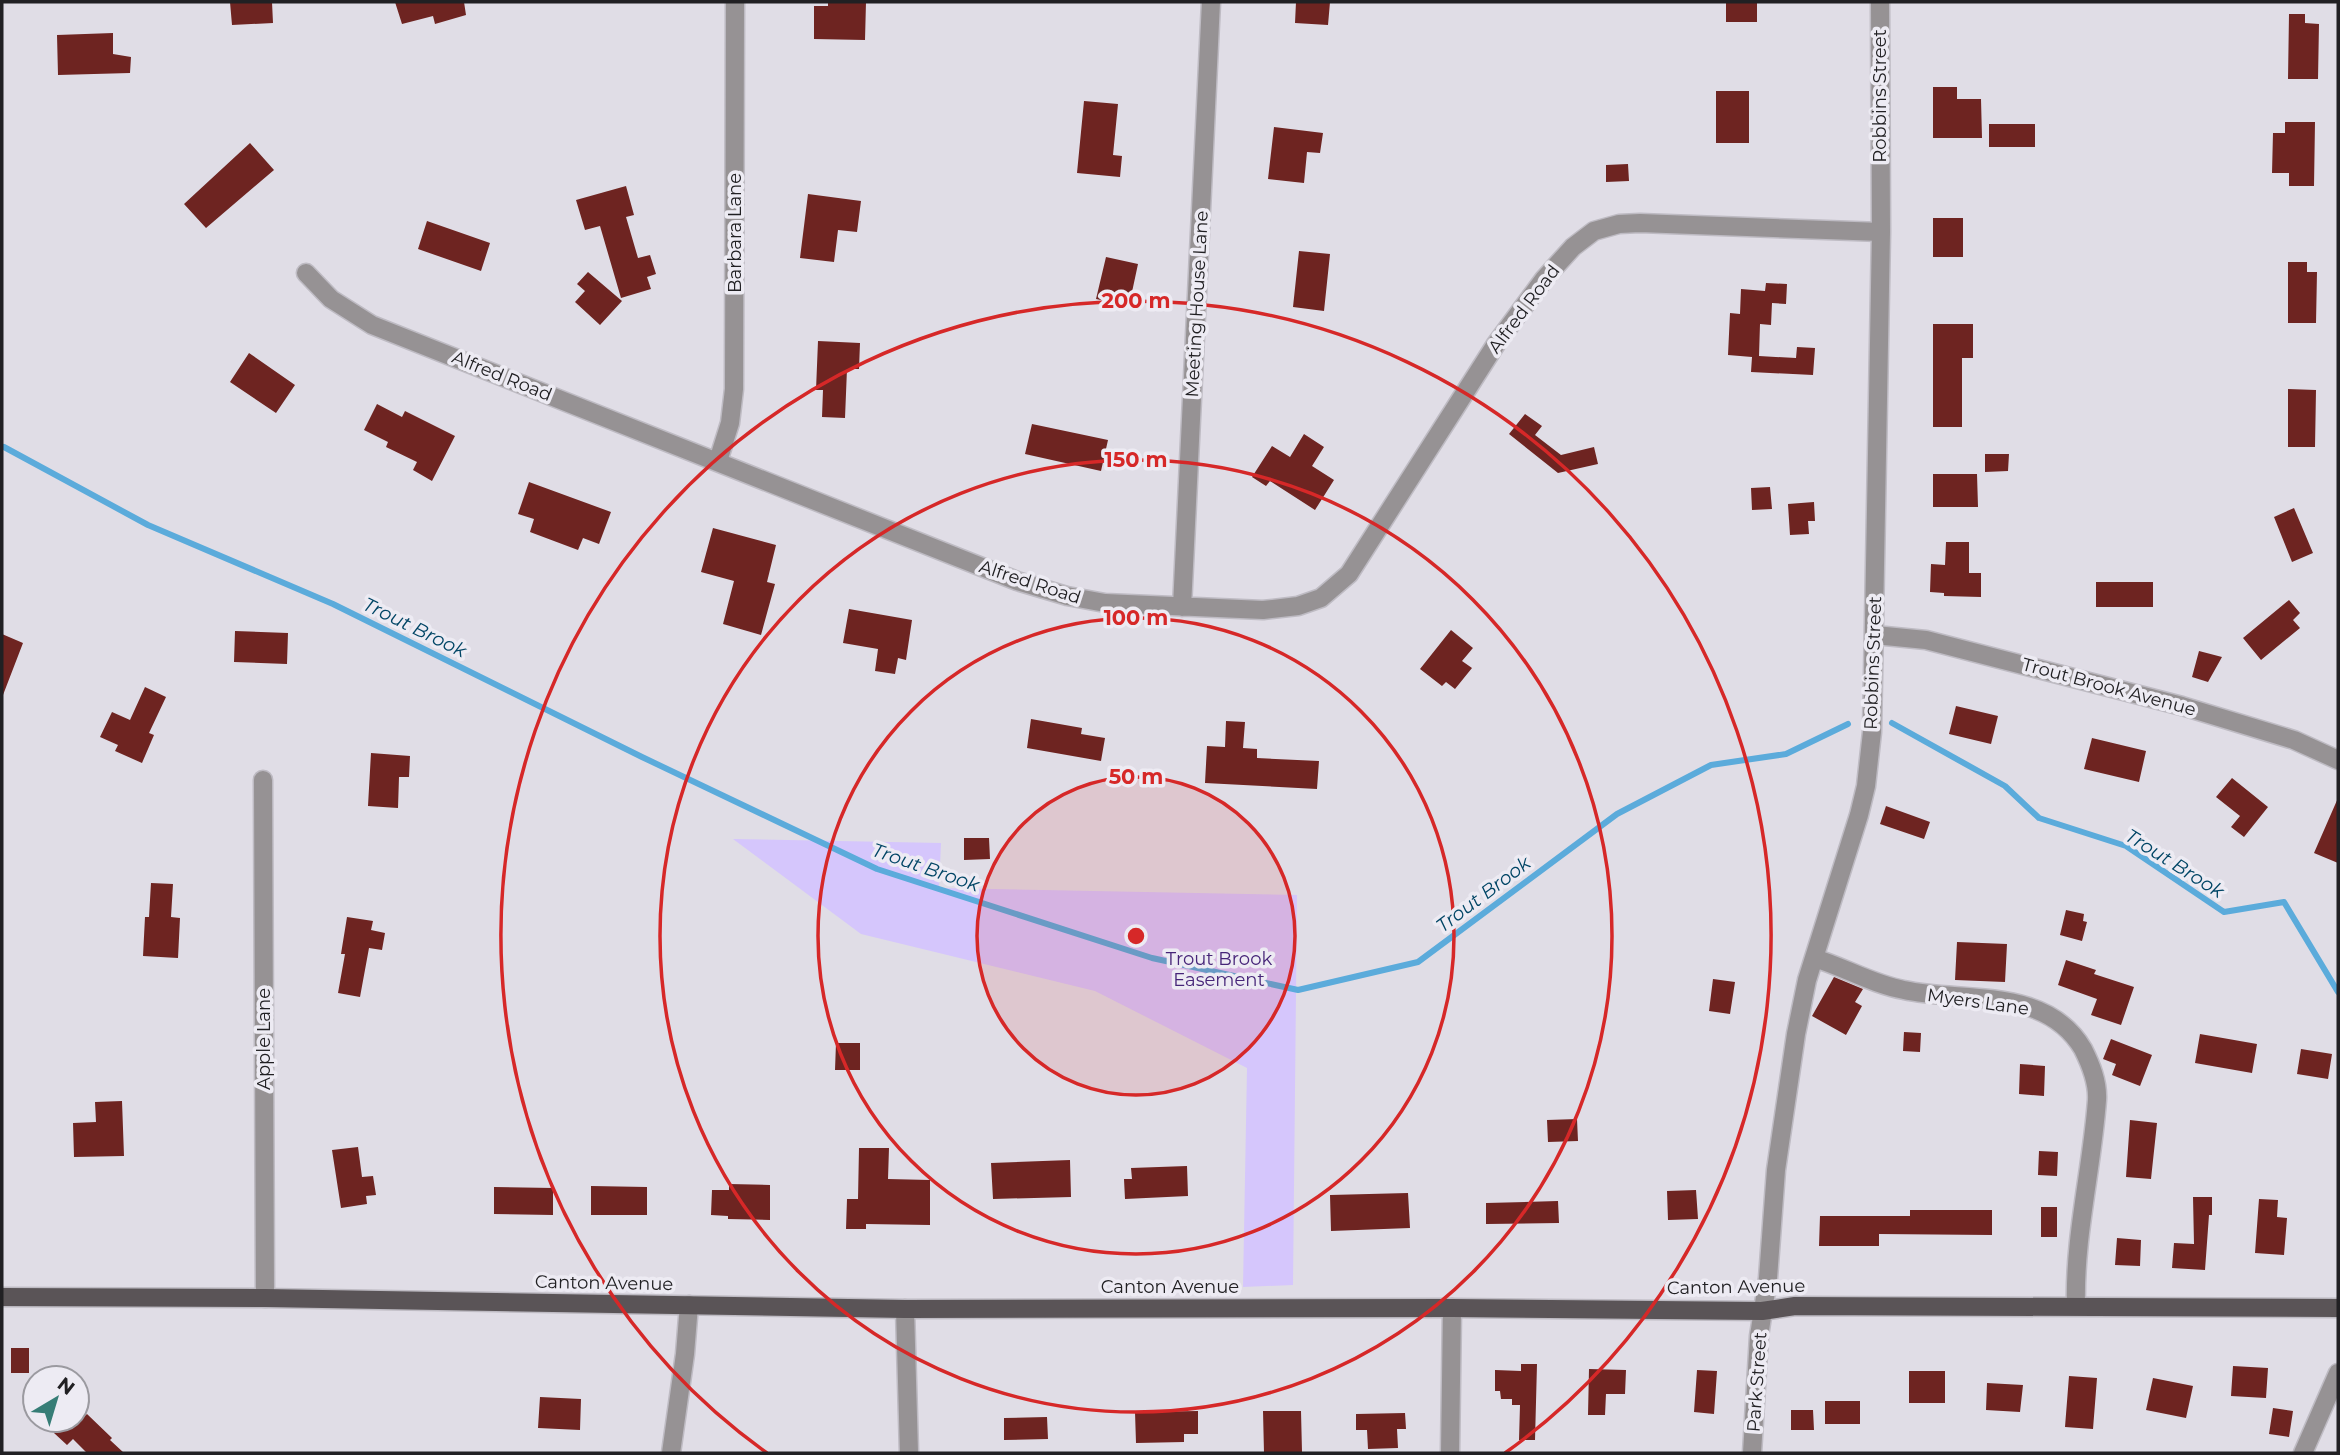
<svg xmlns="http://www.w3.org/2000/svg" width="2340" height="1455" viewBox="0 0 2340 1455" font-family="Montserrat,sans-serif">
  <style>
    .green { fill: #d5c6fc }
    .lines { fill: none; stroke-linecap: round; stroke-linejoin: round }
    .stream { stroke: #5babdb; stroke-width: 6 }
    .building { fill: #6e2421 }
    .minor-casing { stroke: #bebbc3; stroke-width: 21 }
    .major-casing { stroke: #bebbc3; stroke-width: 21 }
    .minor { stroke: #969294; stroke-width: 18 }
    .major { stroke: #5a5457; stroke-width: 18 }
    .ring { fill: none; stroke: #d62828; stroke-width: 3.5 }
    .labels { text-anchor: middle; stroke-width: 7; stroke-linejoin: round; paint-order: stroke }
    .street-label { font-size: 18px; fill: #212023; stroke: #edebf3 }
    .park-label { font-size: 18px; fill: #462478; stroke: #edebf3 }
    .water-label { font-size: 19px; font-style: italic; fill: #004565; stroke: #edebf3 }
    .centre { fill: #d62828; stroke: #edebf3; stroke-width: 3.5 }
    .ring-label { font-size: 21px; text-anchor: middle; font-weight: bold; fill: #d62828; stroke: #edebf3; stroke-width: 7; stroke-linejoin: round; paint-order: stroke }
  </style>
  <rect width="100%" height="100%" fill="#e0dde6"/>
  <path class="green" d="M733,839L941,843L939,888L1297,895L1293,1285L1243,1287L1247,1068L1095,991L861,934Z"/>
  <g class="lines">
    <path class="stream" d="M4,447L148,525L333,604L642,757L877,869L1152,958L1298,990L1418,962L1617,814L1711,765L1786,754L1848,724
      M1892,723L2005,786L2039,818L2126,846L2224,912L2284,902L2338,992"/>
  </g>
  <path class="building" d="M230,2H272L273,23L232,25Z
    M395,2H464L466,15L435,24L433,16L402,24Z
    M828,2H866L865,40L814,39V6H828Z
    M1296,2H1330L1328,25L1295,23Z
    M1726,2H1757V22H1726Z
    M2289,14H2305V23L2319,24L2318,79H2288Z
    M113,33V54L131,57L130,73L58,75L57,35Z
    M1933,87H1957V99H1981L1982,138H1933Z
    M1716,91H1749V143H1716Z
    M1084,101L1118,104L1113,155L1122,156L1120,177L1077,173Z
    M2285,122H2315L2314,186H2289V173H2272L2273,133H2285Z
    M1989,124H2035V147H1989Z
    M1274,127L1323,133L1320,153L1307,152L1304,183L1268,179Z
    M250,143L274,170L206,228L184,204Z
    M1628,164L1629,181L1606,182V165Z
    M626,186L634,215L626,217L638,258L650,255L656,274L647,277L651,289L621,298L600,226L585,230L576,200Z
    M808,194L861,201L857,232L838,230L834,262L800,258Z
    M1933,218H1963V257H1933Z
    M427,221L490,243L481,271L418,249Z
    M1299,251L1330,254L1324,311L1293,307Z
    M1106,257L1138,264L1129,306L1096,299Z
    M2288,262H2307V272H2317L2316,323H2288Z
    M588,272L622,301L600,325L575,302L585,291L577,284Z
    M1766,283L1787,284L1786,304L1772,303L1771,325L1760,324L1759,356L1796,358L1797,347L1815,348L1813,375L1751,372L1752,357L1728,355L1730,313L1740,314L1741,289L1765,291Z
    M1933,324H1973V358H1962V427H1933Z
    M818,341L860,343L859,369H847L845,418L822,417L823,390H816Z
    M249,353L295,385L276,413L230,382Z
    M2288,389L2316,390L2315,447H2288Z
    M377,404L402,417L405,411L455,436L432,481L413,470L417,462L386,447L388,442L364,430Z
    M1525,414L1542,426L1535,435L1561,455L1594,447L1598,464L1558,473L1509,434Z
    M1032,424L1108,440L1101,471L1025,454Z
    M1304,434L1324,447L1312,466L1334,480L1315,510L1270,481L1266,486L1252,477L1272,446L1290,457Z
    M1985,454H2009L2008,471L1985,472Z
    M1933,474H1977L1978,507H1933Z
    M529,482L611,512L599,544L583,538L578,550L530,532L534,519L518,514Z
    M1770,487L1772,509L1752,510L1751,488Z
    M1814,502L1815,521H1808L1809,534L1790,535L1788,504Z
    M2294,508L2313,553L2292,562L2274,517Z
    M713,528L776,545L767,582L775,584L761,635L723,624L734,581L701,572Z
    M1946,542H1969V573H1981V597L1944,596V593L1930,592L1931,564L1945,565Z
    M2096,582H2153V607H2096Z
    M2289,600L2300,613L2293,620L2300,628L2261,660L2243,638Z
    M849,609L912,620L906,660L898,658L895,674L875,671L878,649L843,643Z
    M1451,630L1473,648L1462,661L1472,668L1455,689L1446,682L1442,686L1420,669Z
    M235,631L288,633L287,664L234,662Z
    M2,634L23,643L3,695H2Z
    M2199,651L2222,657L2208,682L2192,677Z
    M145,687L166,697L149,733L154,735L142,763L115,751L118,745L100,737L112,712L130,720Z
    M1956,706L1998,716L1991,744L1949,734Z
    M1031,719L1082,728L1081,734L1105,738L1101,761L1027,748Z
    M1226,721L1245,722L1243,748L1257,749V758L1319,761L1317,789L1205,783L1207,746L1225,747Z
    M2092,738L2146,751L2139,782L2084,769Z
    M371,753L410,756L409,777H399L398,808L368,806Z
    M2232,778L2268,807L2244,837L2231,827L2240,816L2216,797Z
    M2338,798V863L2314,853Z
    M1886,806L1930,822L1924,839L1880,824Z
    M964,838H989L990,859L964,860Z
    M151,883L173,884L171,917L180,918L178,958L143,956L145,917H149Z
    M2066,910L2084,914L2083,921L2087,922L2082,941L2060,935Z
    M347,917L373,921L371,930L385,933L382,950L369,948L360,997L338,993L345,954H341Z
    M1957,942L2007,944L2005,982L1955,980Z
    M2066,960L2096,970L2094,974L2134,987L2121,1025L2091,1015L2097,999L2058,985Z
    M1834,977L1863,989L1855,1002L1862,1006L1846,1035L1812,1016Z
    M1713,979L1735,982L1730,1014L1709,1011Z
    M1904,1032L1921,1033L1920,1052L1903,1051Z
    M2200,1034L2257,1044L2252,1073L2195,1063Z
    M2111,1039L2152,1055L2140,1086L2112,1075L2116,1064L2103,1059Z
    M836,1043H860V1070H835Z
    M2301,1049L2332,1054L2328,1079L2297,1074Z
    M2020,1064L2045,1066L2044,1096L2019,1094Z
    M122,1101L124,1156L74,1157L73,1123L96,1122L95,1102Z
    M1577,1119L1578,1141L1548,1142L1547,1120Z
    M2130,1120L2157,1123L2151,1179L2126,1177Z
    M358,1147L362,1177L373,1176L376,1195L366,1196L367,1204L341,1208L332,1150Z
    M859,1148H889L888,1179L930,1180V1225L866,1224V1229H846L847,1199H858Z
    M2039,1151L2058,1152L2057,1176L2038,1175Z
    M1070,1160L1071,1197L993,1199L991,1163Z
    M1187,1166L1188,1196L1125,1199L1124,1179H1132L1131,1168Z
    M729,1184L770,1185V1220L728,1219V1216L711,1215L712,1190H729Z
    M591,1186L647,1187V1215H591Z
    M494,1187L553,1188V1215L494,1214Z
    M1696,1190L1698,1219L1668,1220L1667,1191Z
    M1408,1193L1410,1228L1331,1231L1330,1195Z
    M2193,1197H2212V1215H2209L2205,1270L2172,1268L2174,1243L2194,1244Z
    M2259,1199L2278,1200L2277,1217L2287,1218L2284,1255L2255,1253Z
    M1558,1201L1559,1223L1486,1224V1203Z
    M2041,1207H2057V1237H2041Z
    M1910,1210H1992V1235L1879,1234V1246H1819L1820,1216H1910Z
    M2117,1238L2141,1240L2140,1266L2115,1265Z
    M11,1348H29V1373H11Z
    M1521,1364H1537L1535,1440H1519L1520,1405H1512V1399H1501L1500,1391H1495V1370L1521,1371Z
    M2233,1366L2268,1368L2266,1398L2231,1396Z
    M1589,1369L1626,1370L1625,1394H1606L1605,1415H1588Z
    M1697,1370L1717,1371L1714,1414L1694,1412Z
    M1909,1371H1945V1403H1909Z
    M2069,1376L2097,1378L2093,1429L2065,1427Z
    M2153,1378L2193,1386L2186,1418L2146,1410Z
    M1987,1383L2023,1385L2020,1412L1986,1410Z
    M540,1397L581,1399L580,1430L538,1428Z
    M1825,1401H1860V1424H1825Z
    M2273,1408L2293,1411L2289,1437L2269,1434Z
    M1791,1410H1813L1814,1430H1791Z
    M1198,1411V1434H1184V1442L1136,1443L1135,1412Z
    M1263,1411H1301L1302,1452L1264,1453Z
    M1405,1413L1406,1429H1397L1398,1448L1368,1449L1367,1430H1356V1414Z
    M87,1414L112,1438L110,1440L124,1453H87L73,1439L67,1445L54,1433L60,1426L54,1420H80Z
    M1047,1417L1048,1439L1004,1440V1418Z"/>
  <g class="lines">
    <g class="minor-casing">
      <path id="minor" d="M306,273L331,299L372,325L1017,581L1067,596L1105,603L1263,610L1298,606L1321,598L1349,574L1496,344L1544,279L1573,247L1594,231L1619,224L1640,223L1881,232
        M718,461L730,423L734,389L735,2
        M1182,607L1211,2
        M1875,635L1926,640L2182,706L2294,740L2338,760
        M263,780L265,1298
        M1814,958C1844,967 1872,984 1904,990C1964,1003 2046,986 2083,1049C2091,1065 2098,1082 2097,1100C2092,1169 2074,1237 2076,1306
        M905,1309L909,1453
        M671,1453L685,1354L689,1305
        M1450,1453L1452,1308
        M1752,1453L1759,1336L1768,1278L1776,1170L1796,1034L1807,980L1859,815L1866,786L1872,732L1881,232L1880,2
        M2303,1453L2338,1373"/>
    </g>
    <g class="major-casing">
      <path id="major" d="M2,1297L265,1298L905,1309L1452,1308L1762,1311L1795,1306L2338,1308"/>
    </g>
    <use href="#minor" class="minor"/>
    <use href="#major" class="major"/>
  </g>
  <circle cx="1136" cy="936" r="159" fill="#d62828" fill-opacity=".12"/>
  <g class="ring">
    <circle cx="1136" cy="936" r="159"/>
    <circle cx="1136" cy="936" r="318"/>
    <circle cx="1136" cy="936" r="476"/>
    <path d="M767 1453A635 635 0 1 1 1505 1453"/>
  </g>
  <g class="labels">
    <g class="street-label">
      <text transform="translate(1880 96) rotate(-90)" y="6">Robbins Street</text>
      <text transform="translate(735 233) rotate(-90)" y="6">Barbara Lane</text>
      <text transform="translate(1197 304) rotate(-87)" y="6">Meeting House Lane</text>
      <text transform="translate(1524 309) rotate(-53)" y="6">Alfred Road</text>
      <text transform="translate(502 376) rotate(22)" y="6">Alfred Road</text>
      <text transform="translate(1030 582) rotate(18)" y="6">Alfred Road</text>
      <text transform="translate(1873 663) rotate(-88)" y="6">Robbins Street</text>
      <text transform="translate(2109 687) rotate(15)" y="6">Trout Brook Avenue</text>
      <text transform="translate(1978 1002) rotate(8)" y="6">Myers Lane</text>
      <text transform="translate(264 1039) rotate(-90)" y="6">Apple Lane</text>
      <text transform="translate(604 1283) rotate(1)" y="6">Canton Avenue</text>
      <text x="1170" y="1293">Canton Avenue</text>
      <text transform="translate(1736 1287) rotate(-1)" y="6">Canton Avenue</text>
      <text transform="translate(1757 1382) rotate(-86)" y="6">Park Street</text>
    </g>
    <g class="park-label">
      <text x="1219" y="965">Trout Brook<tspan x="1219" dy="21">Easement</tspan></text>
    </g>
    <g class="water-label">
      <text transform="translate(415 627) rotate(26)" y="7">Trout Brook</text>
      <text transform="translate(2175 863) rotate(32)" y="7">Trout Brook</text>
      <text transform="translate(926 867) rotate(19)" y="7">Trout Brook</text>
      <text transform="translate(1483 894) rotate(-37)" y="7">Trout Brook</text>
    </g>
  </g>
  <circle cx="1136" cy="936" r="10" class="centre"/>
  <g class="ring-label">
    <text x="1136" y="308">200 m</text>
    <text x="1136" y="467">150 m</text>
    <text x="1136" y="625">100 m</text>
    <text x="1136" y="784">50 m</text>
  </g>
  <rect width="2340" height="1455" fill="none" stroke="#212023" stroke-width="7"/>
  <g transform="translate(56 1399) rotate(38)"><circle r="33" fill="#edebf3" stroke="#9b9aa0" stroke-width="2"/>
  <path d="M0-5L12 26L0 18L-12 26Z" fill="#367d76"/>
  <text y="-10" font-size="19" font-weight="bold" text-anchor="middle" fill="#212023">N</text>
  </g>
</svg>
